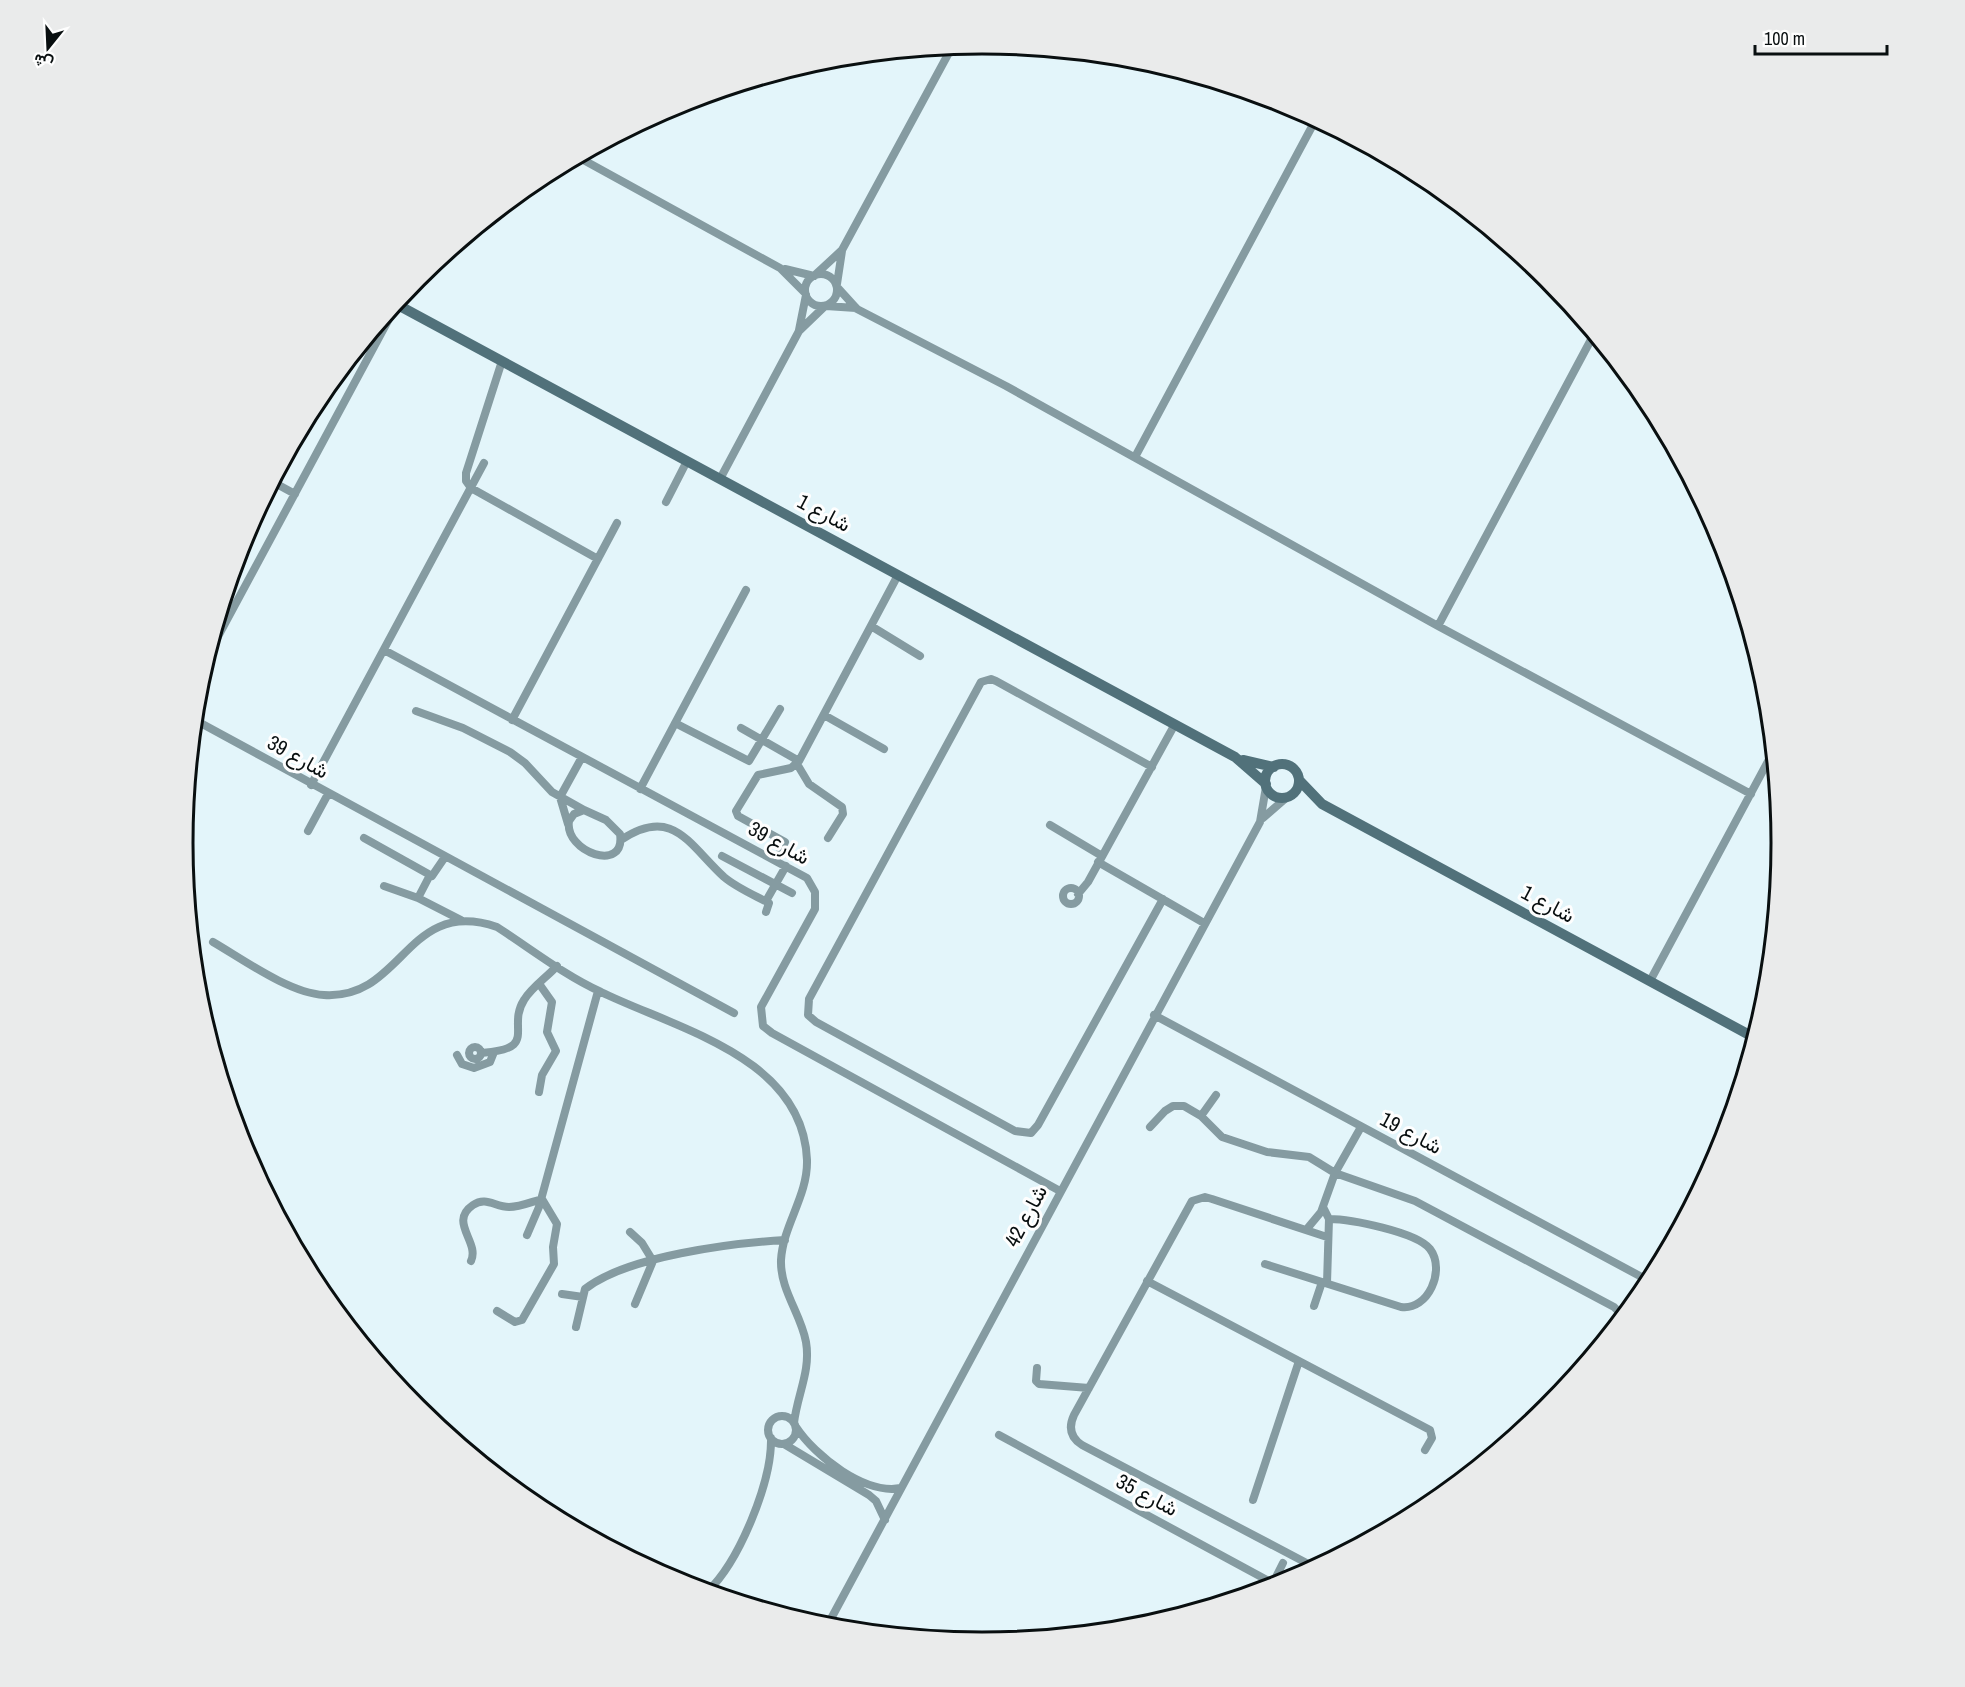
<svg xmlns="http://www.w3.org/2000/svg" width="1965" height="1687" viewBox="0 0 1965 1687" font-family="'Archivo Narrow',Vazirmatn,sans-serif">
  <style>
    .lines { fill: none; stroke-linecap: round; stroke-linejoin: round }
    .street { stroke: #859ba1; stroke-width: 8 }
    .secondary { stroke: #51717a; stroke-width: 10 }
    .labels { text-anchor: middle; stroke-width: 6; stroke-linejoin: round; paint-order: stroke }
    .street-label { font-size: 21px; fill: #090f10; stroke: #fefefe }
    .rim { fill: none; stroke: #090f10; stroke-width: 3 }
  </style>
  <rect width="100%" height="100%" fill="#e3f5fa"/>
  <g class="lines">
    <path class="street" d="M578,157L780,268L805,293
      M785,269L814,276
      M805 290a16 16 0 1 1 32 0a16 16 0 1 1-32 0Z
      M815,275L842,250L952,47
      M837,284L842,251
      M837,287L857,309L1006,386L1438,626L1751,794
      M826,306L856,308
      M799,330L806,295
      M502,361L466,473V481L471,488L598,559
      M1135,457L1316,119
      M720,479L799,331L825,306
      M273,482L295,494
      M666,502L687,461
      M871,626L920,656
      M1438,626L1594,334
      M384,650L807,878L815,892V909L761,1007L763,1026L772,1033L1060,1191
      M208,655L397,304
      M416,711L463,728L510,752L525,763L552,792L584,810
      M824,715L884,749
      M195,720L734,1013
      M512,720L617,523
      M675,723L749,761L780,709
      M741,728L799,761
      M797,764L809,784L842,807L843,814L828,838
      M1152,767L996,681L991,679L981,682L809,999L808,1015L816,1022L1015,1131L1031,1133L1038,1125L1163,899
      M311,785L484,463
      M640,789L746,590
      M560,797L582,757
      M560,797L568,824
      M584,810L606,820L620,834C626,874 564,852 569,821L574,814Z
      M1263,818L1286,798
      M1050,825L1102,856
      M308,831L328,794
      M364,838L432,876L445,857
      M621,840C673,805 689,845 724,877C737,888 754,895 769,903L766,912
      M722,856L792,893
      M776,861L785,842L738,816L736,811L758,775L791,768L799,761L898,575
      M1098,862L1204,923
      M384,886L418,898L461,920
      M1063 896a8 8 0 1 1 16 0a8 8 0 1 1-16 0Z
      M1078,894L1088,882L1175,724
      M418,898L430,875
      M766,901L786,866
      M213,942C244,960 289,993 324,995C404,1000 406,896 497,927C531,949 564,975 601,992C677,1029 803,1057 807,1160C808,1196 783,1225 781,1260C780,1290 801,1314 806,1342C811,1371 797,1395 794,1423
      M1650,981L1773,752
      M1154,1015L1651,1282
      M469 1053a6 6 0 1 1 12 0a6 6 0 1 1-12 0Z
      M481,1053C540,1049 506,1028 524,1000C531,988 547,977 557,966
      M457,1055L462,1064L474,1068L490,1062L494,1052
      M539,1092L542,1075L556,1051L547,1032L552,1002L540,985
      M1201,1116L1216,1095
      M1150,1127L1165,1111L1173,1106H1184L1201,1116L1222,1137L1267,1152L1309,1157L1335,1173L1415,1201L1614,1307L1624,1317
      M1323,1207L1329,1219L1327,1283
      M1306,1230L1321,1212L1335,1173L1361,1127
      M630,1232L642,1243L653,1261L635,1304
      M527,1235L539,1207L598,991
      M471,1261C480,1242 448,1222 473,1205C486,1196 495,1207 509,1207C520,1207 531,1202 542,1199L557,1224L553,1247L554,1264L522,1320L515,1322L497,1311
      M1265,1264L1401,1307C1428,1311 1446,1270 1430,1249C1417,1232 1350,1219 1329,1219
      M1147,1281L1430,1430L1432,1438L1425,1450
      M562,1294L583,1297
      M1314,1306L1322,1282
      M576,1327L585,1289C627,1256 732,1243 785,1240
      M1037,1368L1036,1381L1039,1384L1089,1388
      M768 1430a14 14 0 1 1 28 0a14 14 0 1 1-28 0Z
      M796,1427C815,1456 865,1495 901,1488
      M999,1435L1278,1586
      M784,1444L869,1495L876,1501L885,1520
      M1253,1500L1299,1361
      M1316,1568L1082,1445C1071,1438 1068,1428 1074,1415L1192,1201L1205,1197L1212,1199L1327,1237
      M1273,1583L1283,1563
      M707,1592C739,1562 772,1482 771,1438
      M826,1628L1260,822L1266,787"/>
    <path class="secondary" d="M396,304L1235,757L1266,784
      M1243,760L1274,767
      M1265 781a17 17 0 1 1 34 0a17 17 0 1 1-34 0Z
      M1299,780L1322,804L1755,1038"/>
  </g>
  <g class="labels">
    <g class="street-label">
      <text transform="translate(824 513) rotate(28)" y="7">شارع 1</text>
      <text transform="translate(298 757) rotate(29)" y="7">شارع 39</text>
      <text transform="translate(779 843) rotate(29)" y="7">شارع 39</text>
      <text transform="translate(1548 904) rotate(28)" y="7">شارع 1</text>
      <text transform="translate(1411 1133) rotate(28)" y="7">شارع 19</text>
      <text transform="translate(1026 1216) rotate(-62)" y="7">شارع 42</text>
      <text transform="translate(1147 1495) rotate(28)" y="7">شارع 35</text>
    </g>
  </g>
  <path d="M0 0H1965V1687H0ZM193 843a789 789 0 1 1 1578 0a789 789 0 1 1-1578 0Z" fill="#eaebeb" fill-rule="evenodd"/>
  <path class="rim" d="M193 843a789 789 0 1 1 1578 0a789 789 0 1 1-1578 0Z"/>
  <g transform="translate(48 48) rotate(198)" stroke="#fefefe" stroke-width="4.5" paint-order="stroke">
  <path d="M0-4.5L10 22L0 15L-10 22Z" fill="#090f10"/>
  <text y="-9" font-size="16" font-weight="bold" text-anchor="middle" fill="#090f10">ش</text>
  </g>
  <path d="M1755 45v9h132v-9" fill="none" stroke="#090f10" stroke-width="3"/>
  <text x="1764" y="45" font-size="18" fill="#090f10" stroke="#fefefe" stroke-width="4.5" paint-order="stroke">100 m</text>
</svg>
